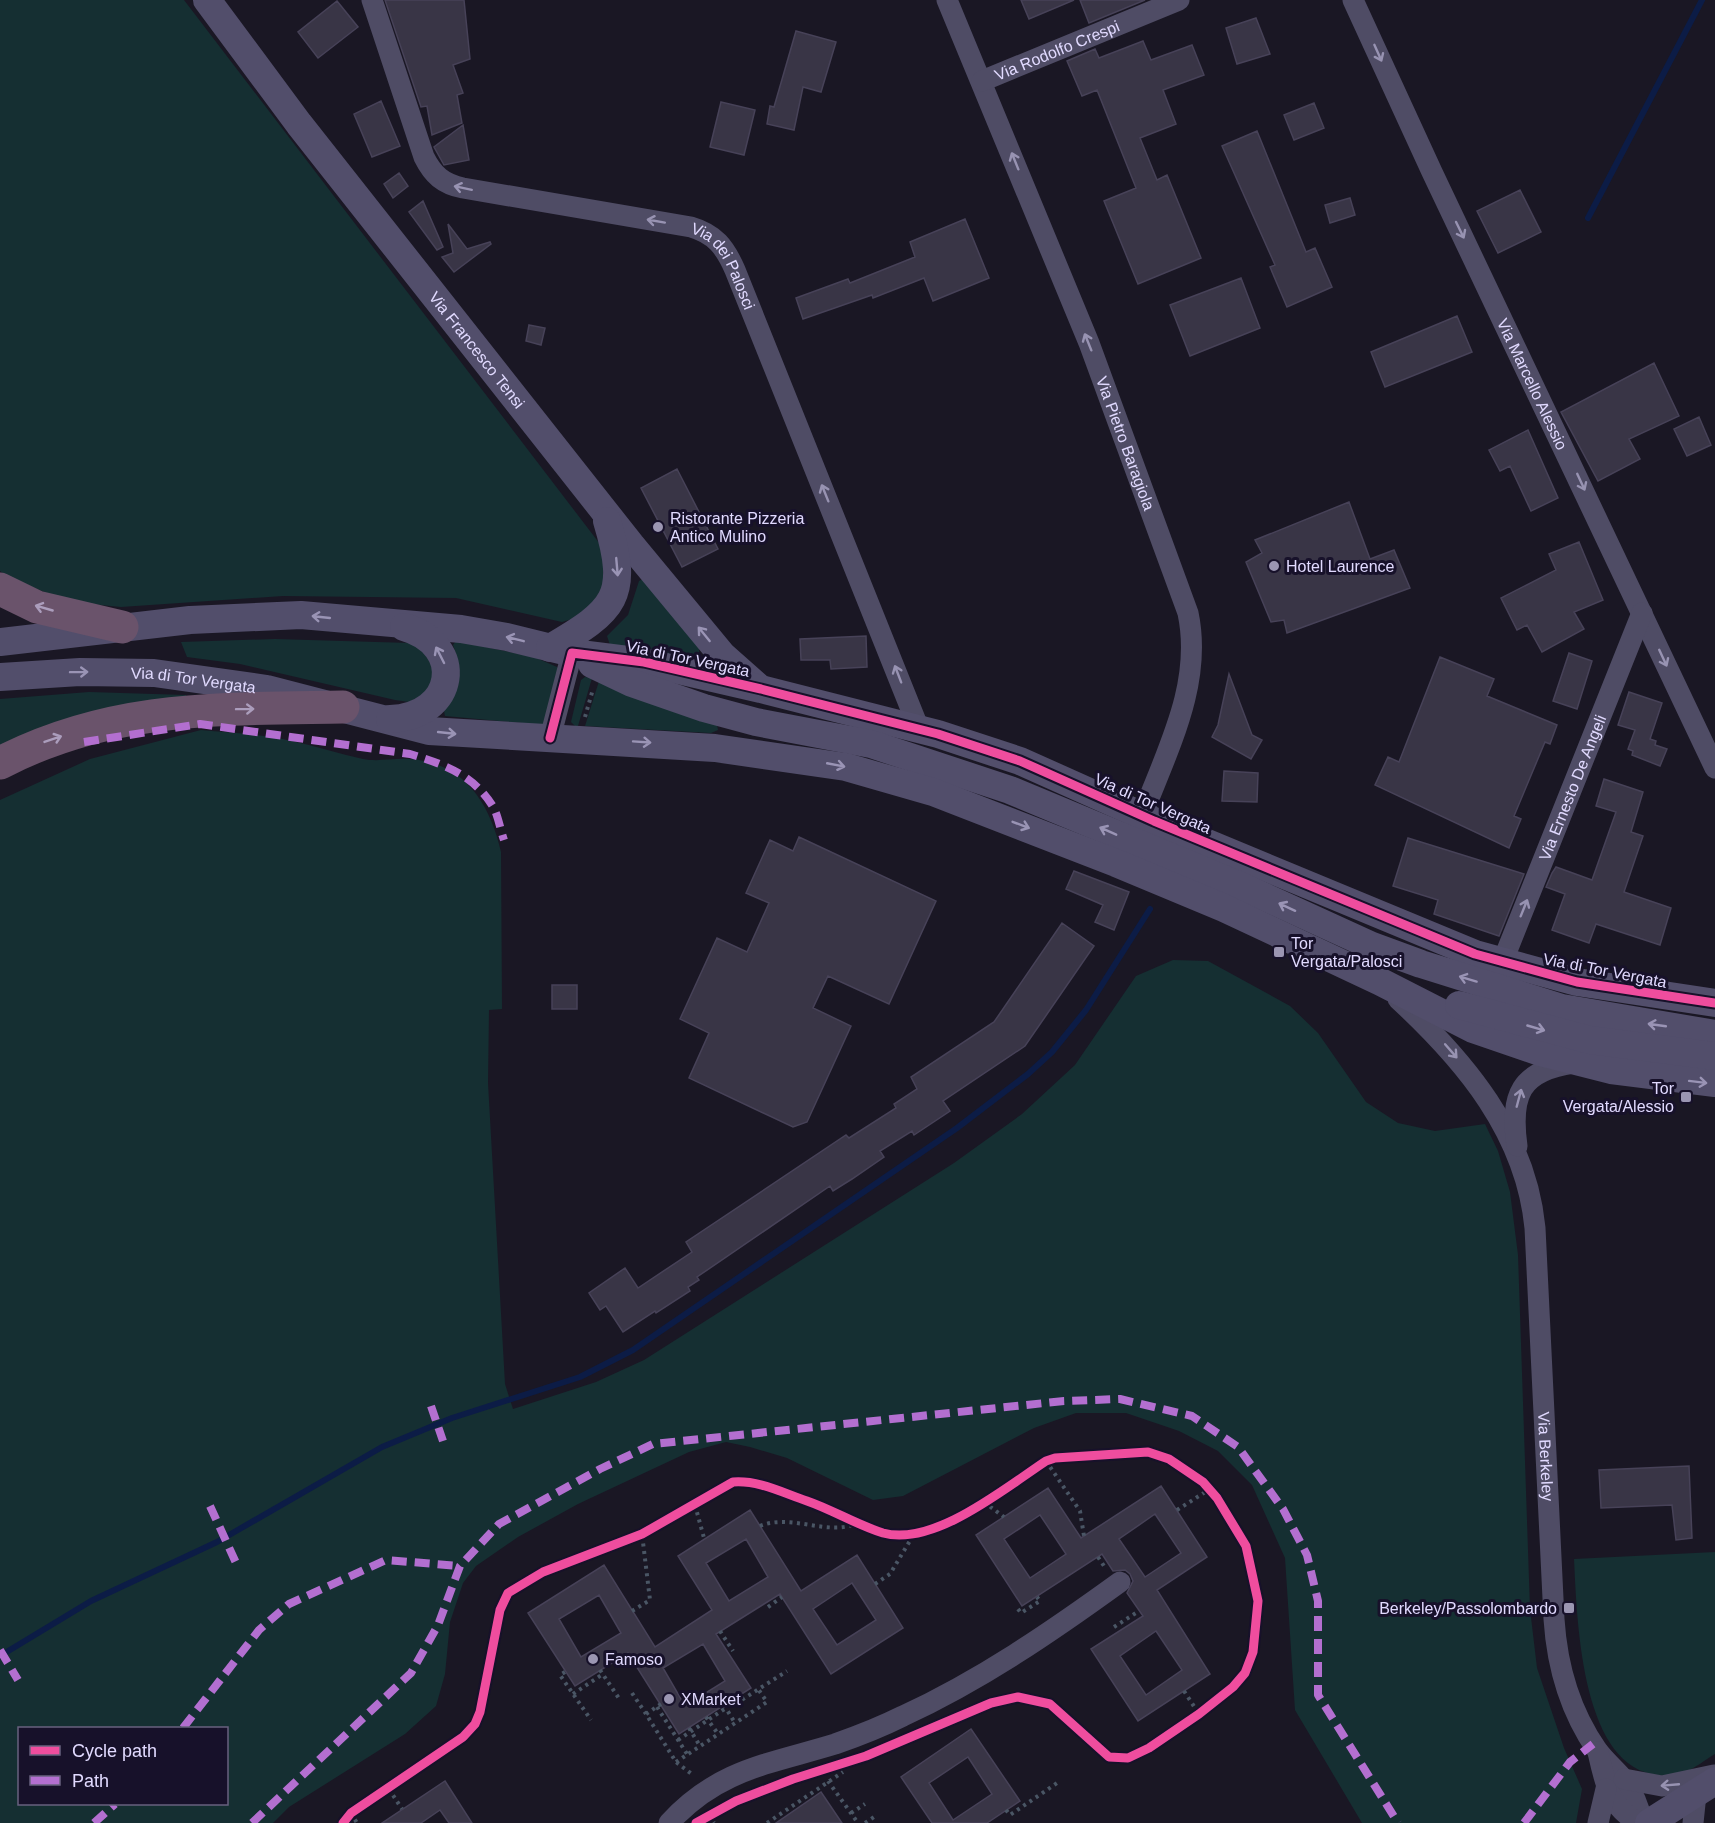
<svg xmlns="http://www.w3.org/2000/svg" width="1715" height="1823" viewBox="0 0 1715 1823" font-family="Arial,sans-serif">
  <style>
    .green { fill: #152f32; fill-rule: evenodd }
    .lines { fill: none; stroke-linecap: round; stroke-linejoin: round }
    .stream { stroke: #0c1c46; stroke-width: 6 }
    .building { fill: #393546; stroke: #474258; stroke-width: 1.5; fill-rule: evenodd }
    .path { stroke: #4a5665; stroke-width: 4; stroke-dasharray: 3 4.5; stroke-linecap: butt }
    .street { stroke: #4f4c65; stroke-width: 21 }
    .secondary { stroke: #524e6b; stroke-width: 28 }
    .highway { stroke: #6a536b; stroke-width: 33 }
    .quiet { stroke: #b36fd0; stroke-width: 8; stroke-dasharray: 15 8; stroke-linecap: butt }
    .cycleway-casing { stroke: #17112a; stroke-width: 13 }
    .cycleway { stroke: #ef4d9e; stroke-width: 9 }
    .oneway { stroke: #9893b2 }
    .oneway2 { stroke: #9a94b5 }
    .oneway3 { stroke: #ab9dbc }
    .poi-dot { fill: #9b96b2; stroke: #17112a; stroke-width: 2 }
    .labels { text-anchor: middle; stroke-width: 6; stroke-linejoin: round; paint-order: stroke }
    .street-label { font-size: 16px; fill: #e1daff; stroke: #17112a }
    .poi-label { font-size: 16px; fill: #e1daff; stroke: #17112a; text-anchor: start }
  </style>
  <rect width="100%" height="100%" fill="#1a1724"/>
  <path class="green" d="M0,0H184L603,548V597L582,616L562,622L456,598L283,596L121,607L70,602L9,578L0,571Z
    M643,579L699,648V655L659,654L610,645L607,636L628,615L639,581Z
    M275,639L410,643L420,647L436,671L428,692L409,702L395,700L240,664L187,657L181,642Z
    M456,641L534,657L557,667L559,669L544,725L445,716L444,711C461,685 463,675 453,645Z
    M585,677L592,678L578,726H575L571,722L581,680Z
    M599,681L717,725L718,730L711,733L585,726Z
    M89,692L186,695L187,698L0,751V699Z
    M201,730C231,733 263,734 292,741C316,746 339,754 363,759C378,762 394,758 409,759C464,762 490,803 501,852L502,1009L489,1010L488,1083L505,1384L513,1409L596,1382L644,1360L954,1163L1022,1114L1075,1065L1136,976L1173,960L1208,961L1290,1006L1318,1033L1366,1102L1398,1123L1435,1131L1485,1124L1498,1151L1510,1192L1518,1255L1530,1609L1537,1668L1564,1748L1582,1789L1576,1823H1362L1295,1710L1285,1558L1252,1485L1218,1451L1179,1431L1126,1413H1076L1034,1428L903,1496L873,1500L787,1458L750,1447L726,1442L689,1452L578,1504L518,1537L476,1566L463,1583L450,1622L445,1674L436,1706L405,1734L289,1807L273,1823H0V800L90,759ZM20,1728H226V1804H20Z
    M1715,1552V1754C1705,1760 1695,1768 1684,1773C1674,1778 1663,1776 1652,1774C1580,1760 1577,1616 1574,1559Z"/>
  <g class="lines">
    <path class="stream" d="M1588,218L1702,0
      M0,1656L91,1601L217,1542L382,1447L452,1418L580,1377L633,1350L957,1128L1028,1074L1052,1052L1086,1010L1150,909"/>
  </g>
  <path class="building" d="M385,0H464L470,59L453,65L463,93L457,95L462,123L432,135L427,106L421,107Z
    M1021,0H1074L1029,19Z
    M1080,0H1145L1089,23Z
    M337,1L358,27L318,58L298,32Z
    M1256,18L1270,54L1237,64L1226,28Z
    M796,31L836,42L821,92L803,87L794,130L767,124L770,106L774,107Z
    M1143,41L1151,60L1192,45L1204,75L1163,90L1176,124L1140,138L1157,180L1167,175L1201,258L1138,284L1104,201L1136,188L1097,90L1082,96L1067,61L1095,49L1099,58Z
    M381,101L400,146L372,157L354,114Z
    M721,102L755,110L744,155L710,147Z
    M1314,103L1324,128L1294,140L1284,115Z
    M463,125L469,160L444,165L434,147Z
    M1257,131L1306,252L1315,248L1332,287L1287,307L1270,267L1275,265L1222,146Z
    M399,173L408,186L393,198L384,184Z
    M1520,190L1541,232L1498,253L1477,211Z
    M1350,198L1355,215L1330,223L1325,205Z
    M423,201L443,247L437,250L409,212Z
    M965,219L989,278L933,301L924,278L873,298L872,295L803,319L796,298L848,279L850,283L915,257L910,242Z
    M448,224L467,249L490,242L491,244L454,272L442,257L453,253Z
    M1241,278L1260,328L1190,356L1170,305Z
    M1457,316L1472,352L1385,387L1371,352Z
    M529,325L545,328L541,345L526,341Z
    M1654,363L1679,416L1629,439L1640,459L1598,481L1561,412Z
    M1699,417L1711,445L1687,456L1674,429Z
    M1528,430L1558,498L1531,511L1510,466L1500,471L1489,450Z
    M677,469L718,549L682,567L641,488Z
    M1349,502L1370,559L1394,550L1410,588L1287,633L1284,620L1271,622L1246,562L1262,553L1255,540Z
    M1579,542L1603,600L1574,612L1584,629L1542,652L1527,625L1517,630L1501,598L1556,570L1549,554Z
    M866,636L867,667L831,669L830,660H801L800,639Z
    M1569,653L1592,661L1577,709L1553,701Z
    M1440,657L1494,679L1487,696L1557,725L1550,744L1545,742L1514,816L1521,819L1509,848L1375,785L1388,757L1399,762Z
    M1229,674L1252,735L1262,740L1251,759L1212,737L1218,725Z
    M1629,692L1662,703L1650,739L1656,741L1655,745L1667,749L1660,766L1632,755L1633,751L1628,749L1635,730L1618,725Z
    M1224,771L1258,773L1257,802L1222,801Z
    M1604,779L1643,792L1631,832L1643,836L1624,892L1671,908L1660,945L1596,924L1589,943L1552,930L1565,894L1546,887L1552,873L1556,867L1592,880L1616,812L1596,806Z
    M799,837L936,901L889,1004L828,976L813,1008L851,1026L807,1122L793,1127L689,1078L709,1033L680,1019L717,938L747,952L769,903L746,893L770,840L793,851Z
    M1408,838L1524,874L1499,936L1434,914L1438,900L1393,886Z
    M1074,871L1129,892L1114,930L1095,922L1103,905L1066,889Z
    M1062,923L1094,946L1025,1046L943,1101L950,1111L914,1135L912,1131L880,1151L884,1157L852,1179L833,1191L830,1186L697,1277L699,1280L688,1287L690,1291L656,1313L655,1311L623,1332L606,1306L600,1310L589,1293L625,1268L638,1288L692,1252L686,1242L846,1135L849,1138L896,1108L894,1104L917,1089L911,1077L994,1022Z
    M552,985H577V1009H552Z
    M1689,1466L1692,1538L1676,1540L1672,1505L1601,1508L1599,1470Z
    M1161,1486L1207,1557L1157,1590L1210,1674L1138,1721L1091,1649L1143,1616L1127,1593L1133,1581L1130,1574L1125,1570L1113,1571L1102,1554L1022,1606L976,1535L1048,1488L1081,1538ZM1155,1514L1181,1553L1145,1577L1119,1539ZM1040,1515L1066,1554L1030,1578L1004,1539ZM1156,1631L1182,1670L1146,1695L1120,1656Z
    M750,1510L801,1591L857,1555L903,1628L831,1674L780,1594L716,1634L751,1688L679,1734L628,1653L575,1686L528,1613L604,1565L655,1647L712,1610L678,1556ZM746,1539L768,1577L729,1601L706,1563ZM852,1583L876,1620L837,1645L813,1609ZM599,1595L621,1633L581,1657L559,1619ZM703,1644L725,1681L685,1706L663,1668Z
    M971,1729L1020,1801L987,1823H932L901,1777ZM968,1757L992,1794L953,1820L929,1783Z
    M445,1781L472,1823H449L440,1810L421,1823H382Z
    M821,1792L842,1823H776Z"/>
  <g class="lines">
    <path class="path" d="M585,717L593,689
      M1046,1461L1080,1511L1084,1536
      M984,1502L1004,1517
      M695,1505L704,1538
      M1177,1510L1210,1489
      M760,1526C791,1513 829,1537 857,1523
      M1098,1557L1106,1569
      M875,1584L890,1574L914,1534
      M768,1607L782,1597
      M1018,1609L1021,1613L1040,1601L1037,1597
      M632,1611L650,1600L642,1534
      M1114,1627L1139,1611
      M720,1631L733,1651
      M600,1670L620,1700
      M565,1672L560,1675L591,1720
      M1184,1691L1199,1714
      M632,1693L646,1714
      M573,1694L603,1674
      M737,1697L740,1701L787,1671
      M661,1704L646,1714L676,1762L693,1775
      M724,1705L735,1723
      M657,1707L687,1754
      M706,1717L718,1734
      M689,1728L700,1746
      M678,1740L726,1708
      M676,1762L767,1702L758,1689
      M828,1781L858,1823
      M389,1789L402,1809
      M1006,1810L1010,1815L1060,1781
      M351,1813L357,1823
      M851,1813L865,1804
      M709,1816L714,1823
      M767,1823L843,1772
      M865,1823L874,1817"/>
    <g class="street">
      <path id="s1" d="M372,0L424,157C433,175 443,184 463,188L691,227C715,234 725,247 735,270L919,729"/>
      <path id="s2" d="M947,0L1089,343L1188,613C1203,684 1167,750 1142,816"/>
      <path id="s3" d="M1353,0L1432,172L1715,768"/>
      <path id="s4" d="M982,81L1179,0"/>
      <path d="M550,738L572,653"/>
      <path id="s5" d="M1502,963L1642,613"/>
      <path id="s6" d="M1398,999C1465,1061 1526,1133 1535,1228L1554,1619C1557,1666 1570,1711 1597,1750C1605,1761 1616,1770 1625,1781C1634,1793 1639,1808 1643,1823"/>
      <path d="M1517,1146C1510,1095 1520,1071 1573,1063"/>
      <path d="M1598,1752C1605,1784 1609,1806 1639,1823"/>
      <path d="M1624,1779L1662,1786L1714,1775"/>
      <path d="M669,1823C718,1769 770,1764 835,1744C858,1736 881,1727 903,1716C981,1680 1051,1632 1120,1582"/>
      <path d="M1598,1823L1606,1789"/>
      <path d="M1693,1823L1696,1794"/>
    </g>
    <g class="secondary">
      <path id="s7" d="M207,0L299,124L631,545L722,655L757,686"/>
      <path d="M0,642L190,620L301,615L461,629L507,637L572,653L644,662L761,689L938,734L1020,761L1154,821L1475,954L1577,982L1715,1003"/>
      <path d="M550,648C615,610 630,597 607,521"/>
      <path d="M592,664L632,683L704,708L756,722L871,744L1010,790L1243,887L1372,946L1421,964L1562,1008L1715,1034"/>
      <path id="s8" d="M0,677L80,672L154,673L267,689L429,731L715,748L846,767L933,792L1116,863L1224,908L1379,981L1473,1029L1540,1052L1611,1070L1715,1083"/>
      <path d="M390,719C456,717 467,645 404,627"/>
      <path d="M1459,1005L1590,1040L1715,1056"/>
      <path d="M1649,1823L1715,1781"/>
    </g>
    <path class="highway" d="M0,589L37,607L122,627
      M0,763C112,705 220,709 343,707"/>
    <path class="quiet" d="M84,742L200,724L410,754C443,764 472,774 492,805C498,814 500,829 504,840
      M431,1406L443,1441
      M210,1506L237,1565
      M0,1650L18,1680
      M183,1728L259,1630L289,1604L386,1560L460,1566
      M94,1823L115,1804
      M252,1823L411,1673L438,1625L460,1566L499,1524L600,1469L653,1444L1064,1401L1120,1399L1192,1416L1238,1447L1283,1509L1307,1555L1318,1601V1695L1398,1823
      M1524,1823L1570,1762L1593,1744"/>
    <g class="cycleway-casing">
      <path id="cycleway" d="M550,738L572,653L644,662L761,689L938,734L1020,761L1154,821L1475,954L1577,982L1715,1003
        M343,1823L351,1813L463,1737L475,1724L480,1712L500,1610L508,1593L543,1572L642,1534L733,1482C759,1480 783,1493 807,1501C833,1510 857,1525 883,1533C934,1547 1005,1488 1046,1461L1055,1458L1148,1452L1169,1459L1203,1482L1217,1498L1246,1546L1258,1601L1253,1652L1245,1673L1233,1687L1199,1714L1149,1748L1128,1758L1109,1757L1050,1704L1018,1697L991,1703L866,1756L793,1779L736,1801L696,1823"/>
    </g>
    <use href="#cycleway" class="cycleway"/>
  </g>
  <defs><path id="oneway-shaft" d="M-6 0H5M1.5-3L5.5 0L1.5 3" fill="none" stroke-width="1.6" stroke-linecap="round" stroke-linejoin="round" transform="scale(1.5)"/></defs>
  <g class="oneway">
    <use href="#oneway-shaft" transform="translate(1378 53) rotate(66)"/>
    <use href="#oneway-shaft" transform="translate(1015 161) rotate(-112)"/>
    <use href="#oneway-shaft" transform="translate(463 188) rotate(-168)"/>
    <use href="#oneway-shaft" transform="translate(656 221) rotate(-170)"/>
    <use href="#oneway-shaft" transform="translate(1460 230) rotate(64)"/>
    <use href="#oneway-shaft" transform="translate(1088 342) rotate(-112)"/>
    <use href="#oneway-shaft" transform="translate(1581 482) rotate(65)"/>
    <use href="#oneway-shaft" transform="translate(825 493) rotate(-112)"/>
    <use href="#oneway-shaft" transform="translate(1663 658) rotate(65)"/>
    <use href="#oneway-shaft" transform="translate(898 674) rotate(-111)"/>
    <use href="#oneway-shaft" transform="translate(1524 908) rotate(-68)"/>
    <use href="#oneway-shaft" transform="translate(1451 1051) rotate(49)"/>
    <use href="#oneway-shaft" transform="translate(1519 1098) rotate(-75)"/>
    <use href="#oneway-shaft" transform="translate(1670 1785) rotate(175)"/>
  </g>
  <g class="oneway2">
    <use href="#oneway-shaft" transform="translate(617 567) rotate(85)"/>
    <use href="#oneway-shaft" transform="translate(321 617) rotate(-174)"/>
    <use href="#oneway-shaft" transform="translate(704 634) rotate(-129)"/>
    <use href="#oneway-shaft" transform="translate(515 639) rotate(-166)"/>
    <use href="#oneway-shaft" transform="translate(440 655) rotate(-117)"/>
    <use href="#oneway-shaft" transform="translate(79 672) rotate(-1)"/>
    <use href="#oneway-shaft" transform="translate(447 733) rotate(6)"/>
    <use href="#oneway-shaft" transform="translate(642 742) rotate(4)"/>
    <use href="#oneway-shaft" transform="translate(836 765) rotate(11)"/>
    <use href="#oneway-shaft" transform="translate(1021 825) rotate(21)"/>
    <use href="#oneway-shaft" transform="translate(1108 831) rotate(-156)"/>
    <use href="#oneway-shaft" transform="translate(1287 907) rotate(-155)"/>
    <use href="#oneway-shaft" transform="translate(1468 979) rotate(-163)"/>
    <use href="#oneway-shaft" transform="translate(1657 1025) rotate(-172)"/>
    <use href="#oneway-shaft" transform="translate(1536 1028) rotate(16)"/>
    <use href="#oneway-shaft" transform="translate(1698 1082) rotate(7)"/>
  </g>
  <g class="oneway3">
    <use href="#oneway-shaft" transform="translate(44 608) rotate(-164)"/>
    <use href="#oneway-shaft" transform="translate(245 709) rotate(-1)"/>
    <use href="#oneway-shaft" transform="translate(53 739) rotate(-19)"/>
  </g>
  <g class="poi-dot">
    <circle cx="658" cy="527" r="6"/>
    <circle cx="1274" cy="566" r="6"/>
    <rect x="1273" y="946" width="12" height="12" rx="3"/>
    <rect x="1680" y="1091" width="12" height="12" rx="3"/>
    <rect x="1563" y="1602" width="12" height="12" rx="3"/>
    <circle cx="593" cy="1659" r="6"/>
    <circle cx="669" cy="1699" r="6"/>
  </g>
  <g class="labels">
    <g class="street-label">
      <text dy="6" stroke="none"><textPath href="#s4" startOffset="81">Via Rodolfo Crespi</textPath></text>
      <text dy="6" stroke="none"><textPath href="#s1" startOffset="502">Via dei Palosci</textPath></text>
      <text dy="6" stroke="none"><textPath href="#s7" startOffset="442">Via Francesco Tensi</textPath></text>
      <text dy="6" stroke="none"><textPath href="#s3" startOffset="424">Via Marcello Alessio</textPath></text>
      <text dy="6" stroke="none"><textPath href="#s2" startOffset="478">Via Pietro Baragiola</textPath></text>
      <text transform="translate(688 658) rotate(12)" y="6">Via di Tor Vergata</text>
      <text dy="6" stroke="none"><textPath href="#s8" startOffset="194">Via di Tor Vergata</textPath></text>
      <text dy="6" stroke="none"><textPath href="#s5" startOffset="189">Via Ernesto De Angeli</textPath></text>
      <text transform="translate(1153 803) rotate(24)" y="6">Via di Tor Vergata</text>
      <text transform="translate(1605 970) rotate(11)" y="6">Via di Tor Vergata</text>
      <text dy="6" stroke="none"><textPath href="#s6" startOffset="502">Via Berkeley</textPath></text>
    </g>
    <g class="poi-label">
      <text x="670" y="524">Ristorante Pizzeria<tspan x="670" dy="18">Antico Mulino</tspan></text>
      <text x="1286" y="572">Hotel Laurence</text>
      <text x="1291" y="949">Tor<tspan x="1291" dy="18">Vergata/Palosci</tspan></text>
      <text x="1674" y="1094" text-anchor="end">Tor<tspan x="1674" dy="18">Vergata/Alessio</tspan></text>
      <text x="1557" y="1614" text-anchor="end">Berkeley/Passolombardo</text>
      <text x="605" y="1665">Famoso</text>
      <text x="681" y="1705">XMarket</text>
    </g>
  </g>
  <rect x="18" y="1727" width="210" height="78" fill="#17112a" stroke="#68617f" stroke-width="1.5"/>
  <rect x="30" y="1746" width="30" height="9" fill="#ef4d9e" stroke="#68617f" stroke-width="1.5"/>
  <text x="72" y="1757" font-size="18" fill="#e1daff">Cycle path</text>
  <rect x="30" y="1776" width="30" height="9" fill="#b36fd0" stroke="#68617f" stroke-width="1.5"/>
  <text x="72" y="1787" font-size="18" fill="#e1daff">Path</text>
</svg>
